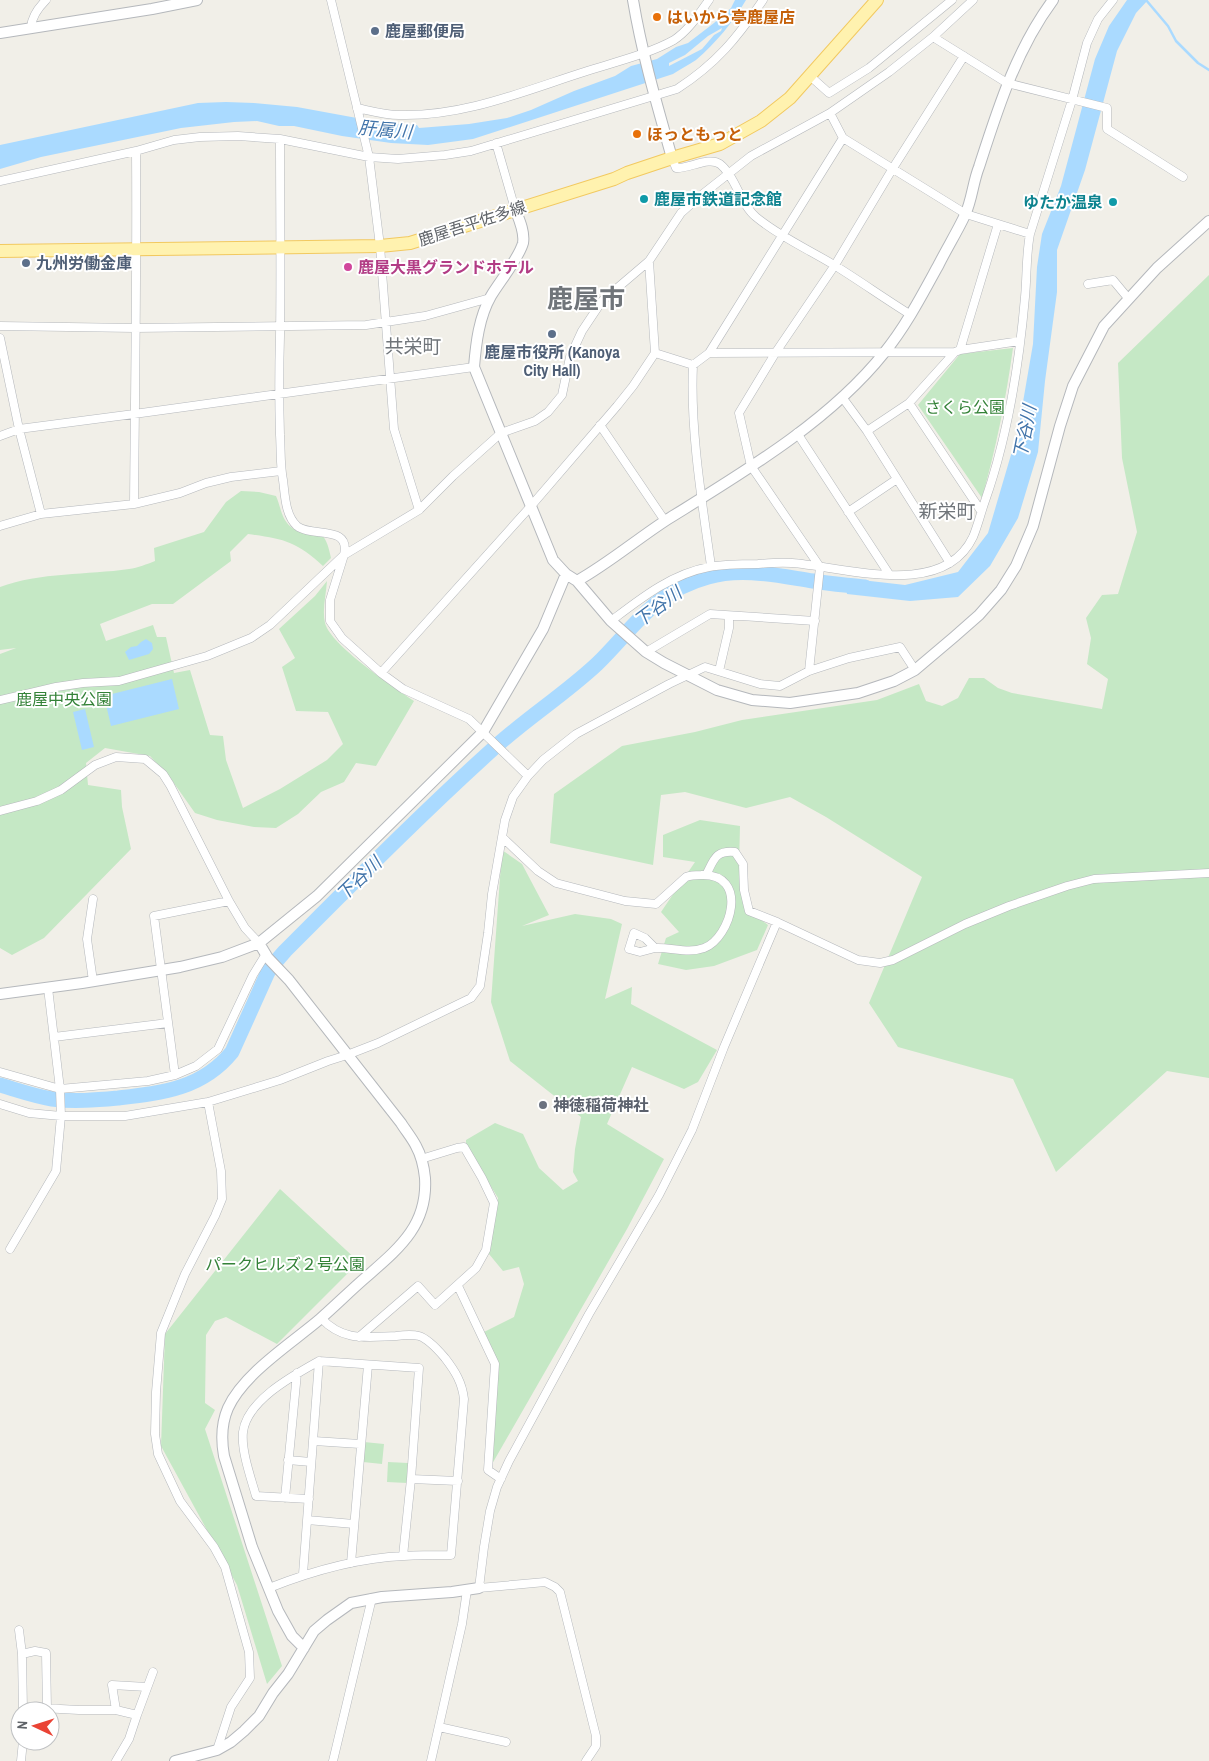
<svg xmlns="http://www.w3.org/2000/svg" width="1209" height="1761" viewBox="0 0 1209 1761" font-family="'Archivo Narrow','Noto Sans JP',sans-serif">
  <style>
    .green { fill: #c5e8c5 }
    .water { fill: #aadaff; fill-rule: evenodd }
    .lines { fill: none; stroke-linecap: round; stroke-linejoin: round }
    .stream { stroke: #aadaff; stroke-width: 2.5 }
    .river { stroke: #aadaff; stroke-width: 15 }
    .minor-casing { stroke: #b5b8bc; stroke-width: 9 }
    .tertiary-casing { stroke: #b5b8bc; stroke-width: 12 }
    .primary-casing { stroke: #f2c960; stroke-width: 14 }
    .minor { stroke: #fff; stroke-width: 8 }
    .tertiary { stroke: #fff; stroke-width: 10 }
    .primary { stroke: #fff2af; stroke-width: 12 }
    .food-dot { fill: #e8710a; stroke: #fff; stroke-width: 2 }
    .service-dot { fill: #5c6f8a; stroke: #fff; stroke-width: 2 }
    .culture-dot { fill: #0f9aa8; stroke: #fff; stroke-width: 2 }
    .hotel-dot { fill: #d1479c; stroke: #fff; stroke-width: 2 }
    .worship-dot { fill: #6b7280; stroke: #fff; stroke-width: 2 }
    .labels { text-anchor: middle; stroke-width: 4; stroke-linejoin: round; paint-order: stroke }
    .food-label { font-size: 16px; font-weight: bold; fill: #c56008; stroke: #fff; text-anchor: start }
    .service-label { font-size: 16px; font-weight: bold; fill: #4e5e75; stroke: #fff; text-anchor: start }
    .culture-label { font-size: 16px; font-weight: bold; fill: #0d838f; stroke: #fff; text-anchor: start }
    .street-label { font-size: 16px; fill: #5f6368; stroke: #fff }
    .hotel-label { font-size: 16px; font-weight: bold; fill: #b23c85; stroke: #fff; text-anchor: start }
    .park-label { font-size: 16px; fill: #348238; stroke: #fff }
    .worship-label { font-size: 16px; font-weight: bold; fill: #5b616d; stroke: #fff; text-anchor: start }
    .water-label { font-size: 18px; font-style: italic; fill: #4174aa; stroke: #fff }
    .quarter-label { font-size: 19px; fill: #70757a; stroke: #fff }
    .town-label { font-size: 26px; font-weight: bold; fill: #70757a; stroke: #fff }
  </style>
  <rect width="100%" height="100%" fill="#f1efe8"/>
  <path class="green" d="M1209,275V1078L1167,1071L1056,1172L1013,1079L898,1047L869,1003L922,877L826,817L790,797L746,808L685,792L661,795L653,865L550,843L554,794L622,746L695,732L742,720L877,700L919,684L926,701L942,706L958,698L969,678H984L998,688L1012,693L1102,709L1108,679L1087,664L1091,638L1086,618L1102,595L1118,594L1137,532L1122,458L1118,363Z
    M1013,348C1006,399 996,448 982,498L918,405L960,354Z
    M241,491L259,492L276,496C281,507 281,519 291,527C313,544 323,517 331,558L323,566C296,541 283,539 248,534L230,552L231,561L173,604H152L100,624L106,641L153,625L157,637H166L174,673L190,670L210,735L223,736L226,760L243,808L280,789L327,760L343,744L328,712L296,711L282,667L295,658L279,629L315,596L327,581C326,595 322,610 325,623C331,646 393,686 414,701L376,766L356,763L344,782L321,792L298,814L276,828L254,827L217,820L195,813L171,779L150,756L105,748L86,763L88,785L121,790L122,807L131,849L44,938L12,955L0,948V654L16,648L0,650V587C40,572 88,575 129,569C138,568 147,564 155,561L154,548L204,532L226,502Z
    M700,820L740,826L739,866L749,911L768,925L757,950L714,966L686,970L658,964L666,938L679,932L661,912L695,862L663,857V835Z
    M502,850L522,864L549,915L522,926L575,914L611,919L622,924L605,999L632,987L631,1004L717,1050L698,1082L684,1089L632,1067L607,1124L664,1159L627,1229L488,1471L495,1364L480,1334L514,1317L524,1284L519,1267L503,1271L489,1254L498,1198L466,1146V1140L495,1123L523,1134L539,1168L563,1190L578,1181L573,1172L575,1149L581,1117L510,1061L491,1002Z
    M280,1189L359,1262L277,1344L226,1317L215,1321L206,1335L205,1403L215,1410L205,1429L282,1666L267,1684L237,1585L161,1446L165,1334Z
    M364,1442L384,1444L382,1464L363,1462Z
    M388,1462L408,1463L407,1483L387,1482Z"/>
  <path class="water" d="M735,0H746C733,22 716,43 696,60C689,65 680,69 673,74L473,139L428,145L391,143L342,136L294,126H279L257,121L234,122L181,128L41,157L0,169V145L198,103L226,102L254,103L297,107L384,123L417,125L419,128L469,124L507,118L531,110L574,91L615,76L631,66L657,59L676,47L688,43L714,23L731,8ZM722,28L721,31L714,35L702,49L669,66V63L685,55L708,36Z
    M1127,0H1148L1136,13L1117,51L1085,170L1057,250V292L1045,381L1038,452L1018,518L990,566L958,597L910,601L847,594L844,578L905,585L958,572L988,533L1018,431L1033,344L1037,267L1042,234L1061,186L1095,59L1109,26Z
    M146,639L152,643L153,649L149,654L129,660L125,652L131,647L137,646L141,642Z
    M172,679L179,709L111,726L104,696Z
    M85,709L94,747L82,750L73,712Z"/>
  <g class="lines">
    <path class="stream" d="M1146,0L1168,26L1176,41L1198,63L1209,70"/>
    <path class="river" d="M0,1085C17,1090 34,1096 52,1099C73,1102 96,1100 118,1098C162,1093 202,1089 232,1052L268,972L272,966L285,951C354,882 422,813 494,748C527,718 565,694 597,664C634,628 653,592 708,577C742,567 779,576 813,581C830,584 848,585 865,587"/>
    <g class="minor-casing">
      <path id="minor" d="M331,0L369,157L380,246L394,429L419,510
        M31,27C32,16 38,8 46,0
        M933,37L1007,83L1107,108V129L1183,177
        M810,76L829,93L869,68L952,0
        M357,108C371,111 385,115 399,115C463,117 524,91 584,72C612,63 649,54 674,40C689,30 699,14 709,0
        M830,113L843,138L966,214L1030,234
        M280,139C280,205 281,271 280,336C279,369 279,402 280,435C281,450 280,465 283,480C285,495 285,515 297,526C312,538 351,524 344,555L330,600V621L342,638L381,673L403,689L469,719L528,776
        M496,143L515,209
        M672,158L676,168C689,169 709,156 720,164C736,177 740,204 756,217C780,237 808,249 834,265C860,281 885,299 911,315
        M0,181L136,151L174,140L200,137L238,136L280,139L369,157L398,159L445,155L471,151L677,89C717,63 737,38 763,0
        M1088,284L1113,280L1128,298
        M0,326L135,328L366,325L425,316L490,298
        M0,338L19,429L41,514
        M960,350L998,224
        M655,353L693,365
        M709,353L955,352
        M842,397L867,431L950,563
        M909,403L981,511
        M600,425L665,521
        M867,431L909,403L955,352L960,350L1020,341
        M797,433L889,574
        M0,436L19,429L134,414L474,367
        M134,504C135,386 137,269 136,151
        M848,512L897,479
        M0,526L41,514L134,504L180,493L206,483L231,477L281,471
        M711,566C702,502 690,430 693,365L709,353L843,138
        M611,621C640,599 671,574 709,567C725,564 742,564 758,564C769,563 781,562 792,563C845,567 943,600 973,537C978,525 981,512 985,501C1008,436 1019,366 1025,297C1027,276 1026,255 1030,234L1072,100L1087,43L1098,19L1113,0
        M646,652L710,614L815,621
        M719,671L729,628V616
        M809,671L820,567L751,466L739,413L776,352L835,265L893,168L964,56
        M381,673L531,506L617,406L633,386L655,353L649,261
        M0,700L56,687L83,683L119,681L207,656L251,638L270,625L344,555L419,510L453,476L501,433L535,421L548,412L562,395L570,357L582,331L602,301L649,261L681,213L699,197L751,156L830,113L889,72L933,37L973,0
        M0,811L37,801L61,790L95,765L116,757L145,759L163,774L170,785L229,901L245,928L259,943
        M503,838L538,871L556,883L625,901L656,904L686,877C691,875 695,875 701,875C750,873 731,938 704,948C688,954 671,947 655,948L645,938L634,933L629,949L640,952L655,948
        M706,875C714,860 715,850 735,852L743,864L744,890L749,911L777,922L858,960L880,963L893,960L965,924L1009,906L1067,886L1094,879L1209,873
        M93,981L87,939L93,899
        M54,1037L168,1023
        M0,1072L60,1089L148,1081L175,1075L196,1066L218,1049L253,975L266,954
        M175,1075L154,916L229,901
        M208,1102L221,1171L222,1199L215,1216L185,1274L161,1333L156,1392L155,1434L158,1454L180,1501L214,1547L225,1567L249,1652L250,1678L231,1707L217,1750
        M0,1104L29,1113L61,1116H125L208,1102L280,1080L328,1061L347,1055L378,1043L471,998L480,986L488,933L492,894L505,820L513,797L528,776L543,760L576,734L669,684L705,667L760,684L780,686L809,671L849,658L900,647L915,670
        M10,1249L56,1171L61,1116L60,1089L48,988
        M458,1286L495,1364L488,1470L501,1479
        M359,1337L418,1286L435,1305L476,1268L486,1250L494,1203L482,1178L464,1147L457,1148L421,1159
        M314,1441L360,1444
        M288,1460L311,1462
        M285,1498L297,1373
        M309,1499L256,1496C251,1478 241,1451 243,1432C247,1400 294,1375 319,1361
        M307,1520L354,1524
        M403,1556L411,1479
        M351,1563L368,1365
        M303,1574L319,1361L419,1368L411,1479L458,1481
        M269,1588C312,1571 358,1558 404,1556C420,1555 435,1555 451,1555L464,1399C462,1382 455,1371 445,1358C439,1351 429,1339 419,1336C412,1334 403,1335 396,1336C367,1337 343,1342 321,1318
        M19,1630L22,1654L23,1711
        M22,1654L35,1651L46,1653L47,1709
        M23,1707L79,1710H116L137,1715L153,1672
        M116,1710L112,1685L147,1687
        M439,1727L506,1742
        M21,1761L23,1741
        M116,1761L129,1739L137,1715
        M333,1761L372,1598
        M431,1761L462,1624L467,1590
        M586,1761L596,1746V1736L560,1592L555,1587L545,1582L479,1588L484,1547L490,1511L497,1487L509,1461L589,1314L659,1195L692,1130L724,1047L777,922"/>
    </g>
    <g class="tertiary-casing">
      <path id="tertiary" d="M633,0C642,54 657,105 672,158
        M0,33L152,9L197,0
        M515,209C519,219 525,232 523,243C519,258 500,281 491,296C479,317 476,343 474,367L553,560L566,574L577,581L611,621L646,652L664,663L717,690L752,700L790,703L858,693L894,681L915,670L954,637L979,615L1001,590L1016,566L1033,526L1060,426L1073,386L1104,326L1157,268L1209,221
        M577,581C609,563 637,539 668,519C742,473 829,422 884,353C906,326 922,295 939,264C947,248 957,232 965,215C972,200 973,182 979,167C998,108 1016,50 1053,0
        M259,943L268,958L289,980L401,1123C406,1131 412,1138 416,1146C421,1155 424,1168 425,1178C428,1226 398,1249 365,1278C350,1291 336,1305 320,1319C292,1343 244,1373 228,1408C221,1424 221,1439 224,1456L252,1547L278,1611L292,1636L304,1648
        M0,994L82,983L180,967L222,957L259,943L317,896L483,732L543,629L566,574
        M175,1761L217,1750L231,1742L244,1731L259,1716L273,1693L288,1674L314,1631L327,1620L351,1603L382,1597L452,1592L479,1588"/>
    </g>
    <g class="primary-casing">
      <path id="primary" d="M0,251L380,246L410,243L614,179L627,173L672,158L720,144L761,121L790,98L877,0"/>
    </g>
    <use href="#minor" class="minor"/>
    <use href="#tertiary" class="tertiary"/>
    <use href="#primary" class="primary"/>
  </g>
  <g class="food-dot">
    <circle cx="657" cy="17" r="5"/>
    <circle cx="637" cy="134" r="5"/>
  </g>
  <g class="service-dot">
    <circle cx="375" cy="31" r="5"/>
    <circle cx="26" cy="263" r="5"/>
    <circle cx="552" cy="334" r="5"/>
  </g>
  <g class="culture-dot">
    <circle cx="644" cy="199" r="5"/>
    <circle cx="1113" cy="202" r="5"/>
  </g>
  <circle class="hotel-dot" cx="348" cy="267" r="5"/>
  <circle class="worship-dot" cx="543" cy="1105" r="5"/>
  <g class="labels">
    <g class="food-label">
      <text x="667" y="23">はいから亭鹿屋店</text>
      <text x="647" y="140">ほっともっと</text>
    </g>
    <g class="service-label">
      <text x="385" y="37">鹿屋郵便局</text>
      <text x="36" y="269">九州労働金庫</text>
      <text x="552" y="358" text-anchor="middle">鹿屋市役所 (Kanoya<tspan x="552" dy="18">City Hall)</tspan></text>
    </g>
    <g class="culture-label">
      <text x="654" y="205">鹿屋市鉄道記念館</text>
      <text x="1103" y="208" text-anchor="end">ゆたか温泉</text>
    </g>
    <g class="street-label">
      <text transform="translate(472 223) rotate(-18)" y="6">鹿屋吾平佐多線</text>
    </g>
    <g class="hotel-label">
      <text x="358" y="273">鹿屋大黒グランドホテル</text>
    </g>
    <g class="park-label">
      <text x="965" y="413">さくら公園</text>
      <text x="64" y="705">鹿屋中央公園</text>
      <text x="285" y="1270">パークヒルズ２号公園</text>
    </g>
    <g class="worship-label">
      <text x="553" y="1111">神徳稲荷神社</text>
    </g>
    <g class="water-label">
      <text transform="translate(385 130) rotate(5)" y="6">肝属川</text>
      <text transform="translate(1025 432) rotate(-79)" y="6">下谷川</text>
      <text transform="translate(658 607) rotate(-37)" y="6">下谷川</text>
      <text transform="translate(359 879) rotate(-44)" y="6">下谷川</text>
    </g>
    <g class="quarter-label">
      <text x="413" y="353">共栄町</text>
      <text x="947" y="518">新栄町</text>
    </g>
    <g class="town-label">
      <text x="586" y="308">鹿屋市</text>
    </g>
  </g>
  <g transform="translate(35 1726) rotate(274)"><circle r="24" fill="#ffffff" stroke="#bfc1c3"/>
  <path d="M0-4L9 19L0 12L-9 19Z" fill="#ea4335"/>
  <text y="-8" font-size="14" font-weight="bold" text-anchor="middle" fill="#5f6368">N</text>
  </g>
</svg>
